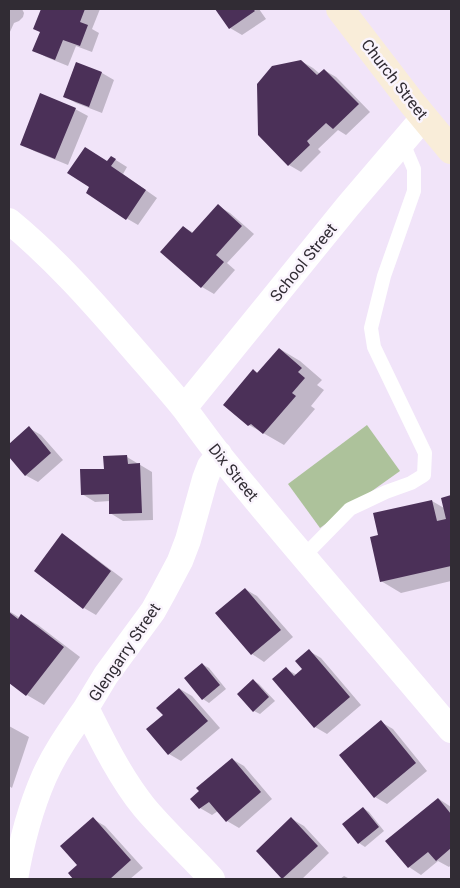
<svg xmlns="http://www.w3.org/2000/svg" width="460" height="888" viewBox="0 0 460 888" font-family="Roboto,sans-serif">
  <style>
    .green { fill: #adc29b }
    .shadow { fill: #0003 }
    .building { fill: #4b3058 }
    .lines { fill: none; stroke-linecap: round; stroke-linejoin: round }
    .lane { stroke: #fff; stroke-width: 14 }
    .street { stroke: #fff; stroke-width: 26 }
    .secondary { stroke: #f9edd9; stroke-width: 28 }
    .labels { text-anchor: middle; stroke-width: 5; stroke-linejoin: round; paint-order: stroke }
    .street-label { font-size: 16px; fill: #312c34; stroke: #faf4fd }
  </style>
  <rect width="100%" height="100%" fill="#f1e4f9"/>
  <path class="green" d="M367,425L400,471L320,528L288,484Z"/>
  <path class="shadow" d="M9,9H22L24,13L23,17L19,21L14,23L9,34Z
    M50,9H100L92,29L99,33L92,52L76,46L68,66L46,57L34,50Z
    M216,9H259L266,19L242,35L230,28Z
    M301,61L313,68L320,74L324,70L336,77L370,112L346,135L338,130L318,149L321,152L301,172L289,165Z
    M76,63L102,73L114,80L102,113L76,103L64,96Z
    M75,109L88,116L68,165L34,151L22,144Z
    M111,157L127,167L123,174L157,198L138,225L126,218L108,162Z
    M218,206L230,213L254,234L227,263L235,270L214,294L202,287L183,227L194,233Z
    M280,349L300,361L322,380L317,385L324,390L311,406L315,409L284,445L249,425L224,404L254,371L259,373Z
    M29,428L41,435L63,460L38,482L25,475L9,455V445Z
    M127,457L152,472L153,520L123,521L110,513V501L95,502L82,494L105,470Z
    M451,497V581L401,593L381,581L379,536L374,514L432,501L444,508L442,499Z
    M62,535L74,542L123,579L96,615L84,608Z
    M245,589L257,596L293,637L264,662L252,654Z
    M9,611L20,618L22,616L38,625L80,657L44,705L27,695L9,681Z
    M309,651L321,658L361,705L327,734L315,727L286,669L297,675L304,669Z
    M202,664L209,668L226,689L209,703L203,699L186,678Z
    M253,680L259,684L275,701L260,714L254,711Z
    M180,689L192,696L220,728L181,761L169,754L148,729L165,715Z
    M381,722L393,729L427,771L387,804L375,797Z
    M9,726L29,737L12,788L9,786Z
    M232,759L244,766L272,799L239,828L227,821L218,811L212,815L200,808L192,799Z
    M439,799L451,807V865L449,867L438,861L421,875L409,867L387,841Z
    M363,808L369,812L384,831L365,847L359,843Z
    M93,819L105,826L143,868L130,879H75L69,873L79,865Z
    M292,819L304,826L329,853L302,879H285L283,878L258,851Z
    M344,876L350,879H340Z"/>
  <path class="building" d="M41,9L48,10L49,9H85L80,22L88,25L80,46L63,40L55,60L32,51L40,32L33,29Z
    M215,9H253L255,11L229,29Z
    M301,60L317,75L324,69L359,104L333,129L326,123L307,141L310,145L288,166L258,135L257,84L272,66Z
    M76,62L102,72L89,107L63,97Z
    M40,93L76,108L55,159L20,145Z
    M85,147L107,161L111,156L116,159L111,166L146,190L126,220L86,193L89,187L67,173Z
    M218,204L242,226L216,255L224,262L201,288L160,252L183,226L192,233Z
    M279,348L302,368L298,372L305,378L292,393L296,396L263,434L251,424L248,426L223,405L253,369L257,373Z
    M29,426L51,453L25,476L9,457V444Z
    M127,455L128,464L140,463L142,513L109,514V494L81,495L80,469H104L103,456Z
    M451,495V566L380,582L370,537L378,535L373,513L432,500L437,521L446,519L441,498Z
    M62,533L111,571L83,609L34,571Z
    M245,588L281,630L251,655L215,613Z
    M9,612L18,619L21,614L64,647L26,696L9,683Z
    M309,649L350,697L314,728L272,679L286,667L294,676L302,669L295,661Z
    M202,663L220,685L202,700L184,678Z
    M253,679L269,697L253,712L237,694Z
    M179,688L208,721L168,755L146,729L163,715L156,708Z
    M381,720L416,763L374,798L339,755Z
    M232,758L261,792L226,822L209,802L199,809L190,799L199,791L196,788Z
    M438,798L451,814V848L436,861L428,852L408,868L385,841Z
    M363,807L379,827L358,844L342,824Z
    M93,817L131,860L110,879H73L68,873L77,865L60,846Z
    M291,817L318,846L282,879L256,851Z"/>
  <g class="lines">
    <path class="lane" d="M304,556L350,509L386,492L411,483L424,475L425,453L374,347L371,328L384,276L414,191V169L403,143"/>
    <path class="street" d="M9,221C54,258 92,301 130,345C148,366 167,387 184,408C196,424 208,441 220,456C295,549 375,639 451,730
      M184,408L348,206L424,117
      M15,879C21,844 30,809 44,777C55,752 71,730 86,708
      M212,879C190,855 165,832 144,807C120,777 103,742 86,708L106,675L153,611L163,593L180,561L188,540L205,479L210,466L219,454"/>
    <path class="secondary" d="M340,9L412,103L451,150"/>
  </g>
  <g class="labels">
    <g class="street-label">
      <text transform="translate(395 79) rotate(52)" y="6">Church Street</text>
      <text transform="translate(303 262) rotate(-51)" y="6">School Street</text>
      <text transform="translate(234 472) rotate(51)" y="6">Dix Street</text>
      <text transform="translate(124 652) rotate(-56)" y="6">Glengarry Street</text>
    </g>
  </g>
  <rect width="460" height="888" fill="none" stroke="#312c34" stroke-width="20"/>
</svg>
